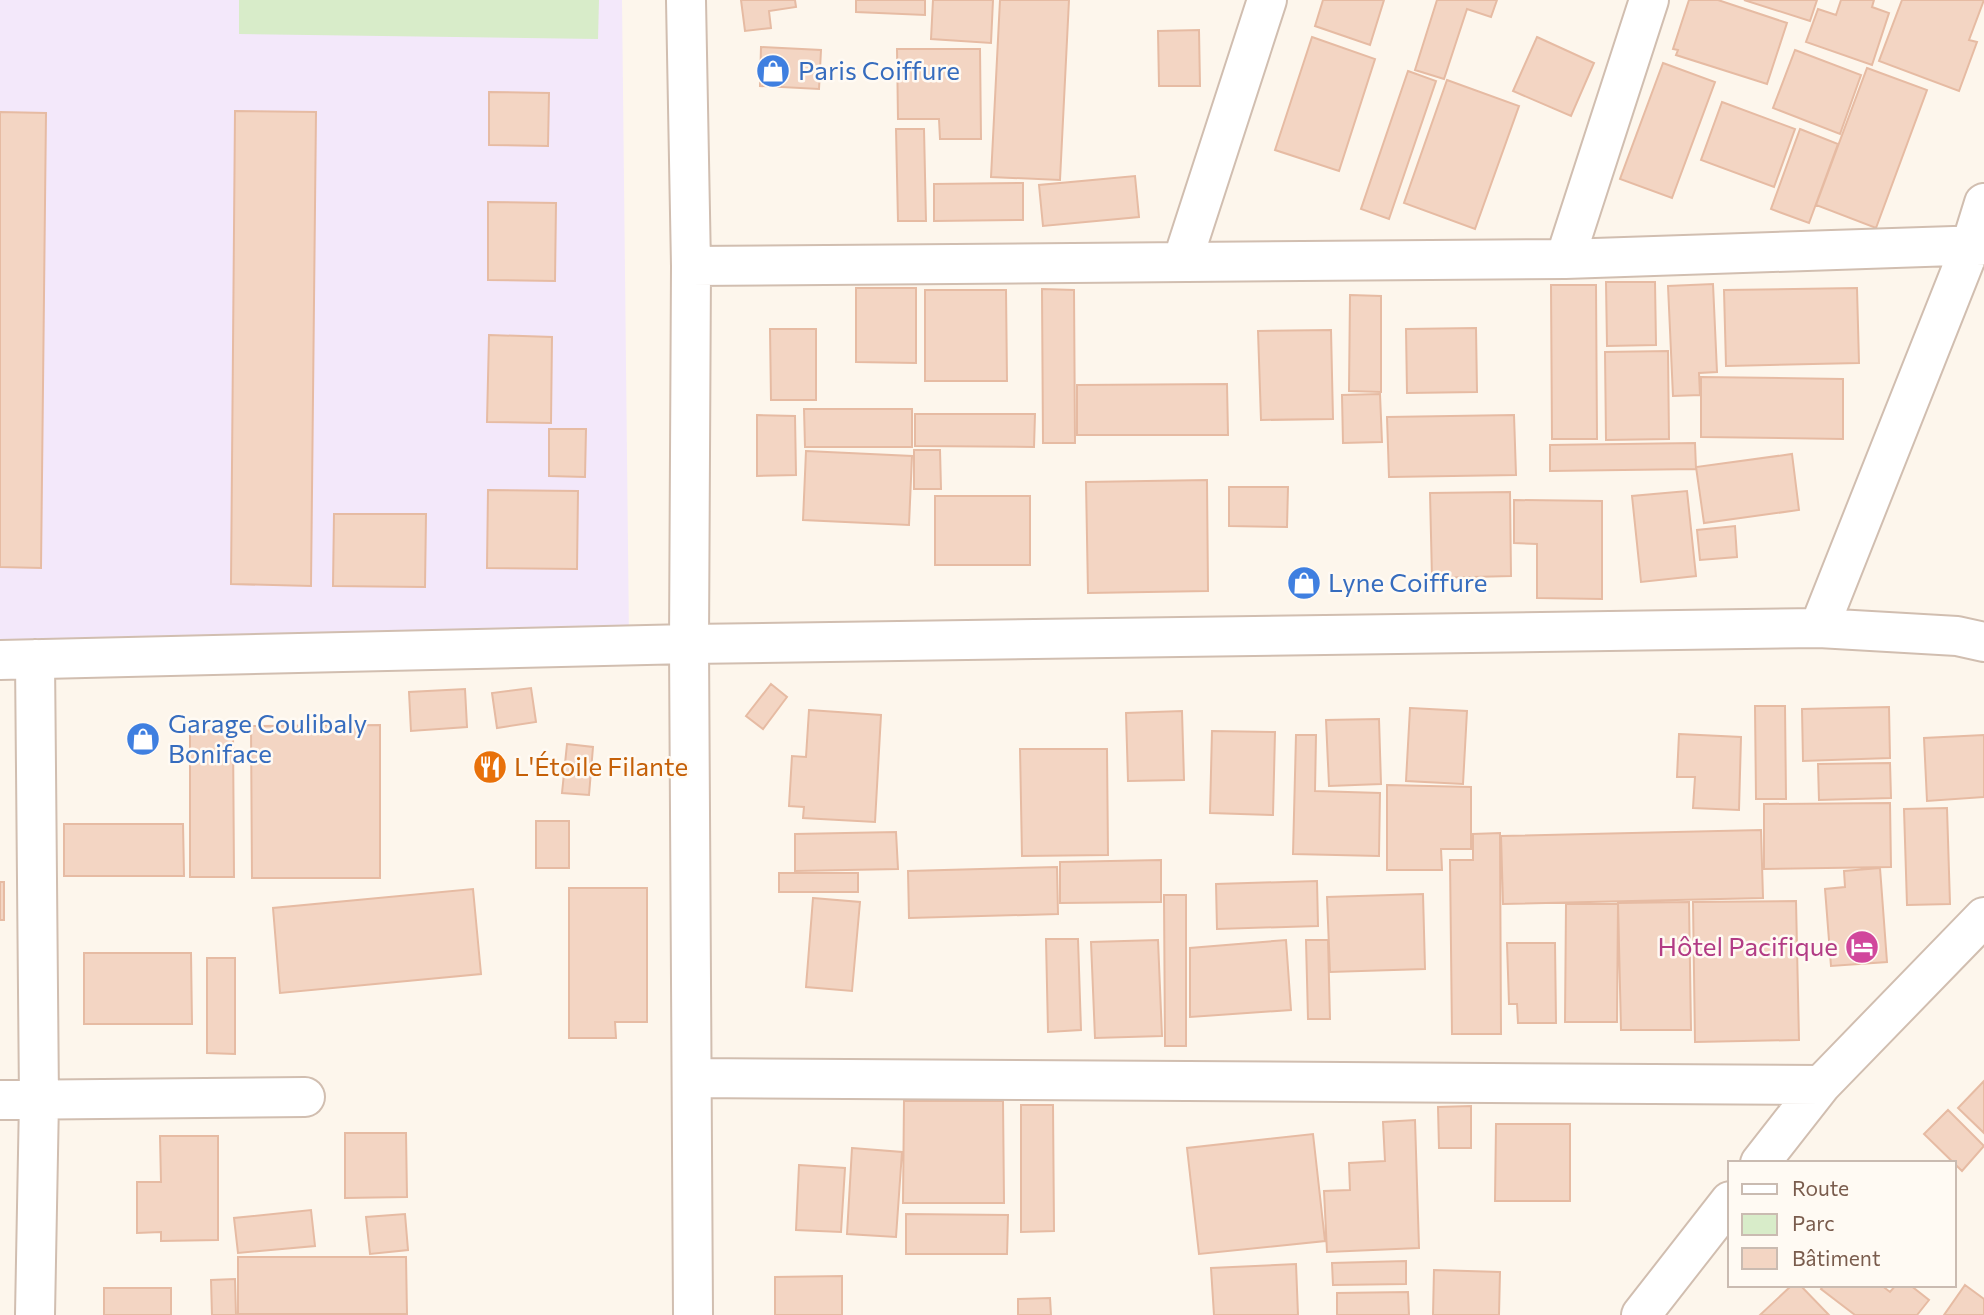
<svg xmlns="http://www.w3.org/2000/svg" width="1984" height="1315" viewBox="0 0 1984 1315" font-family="Commissioner,sans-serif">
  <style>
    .education { fill: #f3e8fa }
    .green { fill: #d8ecc9 }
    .building { fill: #f3d5c3; stroke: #e6bba3; stroke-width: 2 }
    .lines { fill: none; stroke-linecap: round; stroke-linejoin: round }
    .street-casing { stroke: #d1beb0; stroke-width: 42 }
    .street { stroke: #fff; stroke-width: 38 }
    .labels { text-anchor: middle; stroke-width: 5; stroke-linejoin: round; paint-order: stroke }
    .shop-label { font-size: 26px; fill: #366cbe; stroke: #fffaf3; text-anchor: start }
    .food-label { font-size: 26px; fill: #c56008; stroke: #fffaf3; text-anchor: start }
    .hotel-label { font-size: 26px; fill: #b23c85; stroke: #fffaf3; text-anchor: end }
  </style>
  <rect width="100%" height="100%" fill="#fdf6ec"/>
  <path class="education" d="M0,0H622L629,638L0,642Z"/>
  <path class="green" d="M239,0H599L598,39L239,34Z"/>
  <path class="building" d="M741,0H795L796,7L769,11L771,28L745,31Z
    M856,0H925V15L856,12Z
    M933,0H993L991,43L931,39Z
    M1000,0H1069L1060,180L991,177Z
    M1323,0H1384L1370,45L1315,26Z
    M1437,0H1497L1491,17L1467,9L1444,79L1415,70Z
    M1689,0H1718L1787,23L1767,84L1676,55L1678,50L1673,49Z
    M1744,0H1817L1810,21Z
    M1841,0H1874L1872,7L1889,13L1872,65L1806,42L1818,9L1836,15Z
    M1902,0H1984L1969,40L1977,42L1959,91L1879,61Z
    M1199,30L1200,86H1159L1158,31Z
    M1312,37L1375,59L1339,171L1275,150Z
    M1537,37L1594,63L1571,116L1513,91Z
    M761,47L821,50L819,89L760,86Z
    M897,49H980L981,139H940L939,119H898Z
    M1795,50L1861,75L1840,134L1773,108Z
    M1663,63L1715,82L1672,198L1620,179Z
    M1867,68L1927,90L1876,228L1816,205Z
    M1408,71L1436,81L1389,219L1361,209Z
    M1447,80L1519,106L1475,229L1404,203Z
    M489,92L549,93L548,146L489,145Z
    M1722,102L1795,129L1774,187L1701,160Z
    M235,111L316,112L311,586L231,584Z
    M0,112L46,113L41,568L0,567Z
    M896,129H924L926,221H898Z
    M1800,129L1838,144L1809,223L1771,209Z
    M1135,176L1139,217L1043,226L1039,185Z
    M1023,183V220L934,221V184Z
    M488,202L556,203L555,281L488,280Z
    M1606,282H1655L1656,345L1607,346Z
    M1713,284L1717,372L1699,373L1700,395L1673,396L1668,286Z
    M1551,285H1596L1597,439H1552Z
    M856,288H916V363L856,362Z
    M1857,288L1859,363L1726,366L1724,290Z
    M1042,289L1074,290L1075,443H1043Z
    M925,290H1006L1007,381H925Z
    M1350,295L1381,296V392L1349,391Z
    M1476,328L1477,392L1407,393L1406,329Z
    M770,329H816V400H771Z
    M1331,330L1333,419L1261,420L1258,331Z
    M489,335L552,337L551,423L487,422Z
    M1668,351L1669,439L1606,440L1605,352Z
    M1701,377L1843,379V439L1701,437Z
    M1227,384L1228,435H1077V385Z
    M1380,394L1382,442L1343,443L1342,395Z
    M804,409H912V447H805Z
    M915,414H1035L1034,447L915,446Z
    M757,415L795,416L796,475L757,476Z
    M1514,415L1516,475L1389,477L1387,417Z
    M549,429H586L585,477L549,476Z
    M1695,443L1696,469L1550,471V445Z
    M914,450H940L941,489H914Z
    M806,451L912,456L909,525L803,520Z
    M1792,454L1799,510L1704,523L1696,467Z
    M1207,480L1208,591L1088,593L1086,482Z
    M1229,487H1288L1287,527L1229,526Z
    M488,490L578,491L577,569L487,568Z
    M1687,491L1696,576L1641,582L1632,496Z
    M1510,492L1511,576L1432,578L1430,493Z
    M935,496H1030V565H935Z
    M1514,500L1602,501V599L1537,598V544L1514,543Z
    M334,514H426L425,587L333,586Z
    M1735,526L1737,557L1700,560L1697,530Z
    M771,684L787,697L763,729L746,716Z
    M531,688L536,722L497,728L492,693Z
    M465,689L467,727L411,731L409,692Z
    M1755,706H1785L1786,799H1756Z
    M1889,707L1890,758L1803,761L1802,709Z
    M1410,708L1467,711L1463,784L1406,781Z
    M809,710L881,715L875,822L803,818L804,807L789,806L792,756L806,757Z
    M1182,711L1184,780L1128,781L1126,713Z
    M1379,719L1381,784L1329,786L1326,720Z
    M380,725V878H252L251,726Z
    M190,730L233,731L234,877H190Z
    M1212,731L1275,732L1273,815L1210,813Z
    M1679,734L1741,737L1739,810L1693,808L1695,777H1677Z
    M1296,735H1316L1315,791L1380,793L1379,856L1293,854Z
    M1984,735V797L1927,801L1924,738Z
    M567,744L593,747L589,795L562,793Z
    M1020,749H1107L1108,855L1022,856Z
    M1890,763L1891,798L1819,800L1818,764Z
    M1387,785L1471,787V849H1441L1442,870H1387Z
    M1890,803L1891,867L1764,869V804Z
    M1947,808L1950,904L1907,905L1904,809Z
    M536,821H569V868H536Z
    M64,824H183L184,876H64Z
    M1761,830L1763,898L1503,904L1501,836Z
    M896,832L898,869L795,871V834Z
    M1500,833L1501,1034H1452L1450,860H1473V834Z
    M1161,860V902L1060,903V862Z
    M1057,867L1058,914L909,918L908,871Z
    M1880,868L1887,962L1831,966L1825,889L1845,887L1844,871Z
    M779,873H858V892H779Z
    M1317,881L1318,926L1217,929L1216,884Z
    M0,882H4V920H0Z
    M569,888H647V1022H615L616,1038H569Z
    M473,889L481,974L280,993L273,908Z
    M1423,894L1425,969L1330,972L1327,897Z
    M1164,895H1186V1046H1165Z
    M813,898L860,902L852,991L806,987Z
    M1796,901L1799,1040L1695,1042L1693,902Z
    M1689,902L1691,1030H1621L1618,903Z
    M1566,904H1618L1617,1022H1565Z
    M1046,939H1078L1081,1030L1048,1032Z
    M1158,940L1162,1036L1095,1038L1091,942Z
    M1286,940L1291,1010L1190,1017V948Z
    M1306,940H1328L1330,1019H1308Z
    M1507,943H1555L1556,1023H1518L1517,1004H1509Z
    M84,953H191L192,1024H84Z
    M207,958H235V1054L207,1053Z
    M1984,1081V1133L1958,1108Z
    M904,1101H1003L1004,1203H903Z
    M1021,1105H1053L1054,1231L1021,1232Z
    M1471,1106V1148H1439L1438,1107Z
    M1948,1110L1984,1146L1962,1171L1924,1134Z
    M1415,1120L1419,1248L1327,1252L1324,1191L1350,1190L1349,1163L1385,1161L1383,1122Z
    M1496,1124H1570V1201H1495Z
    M345,1133H406L407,1197L345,1198Z
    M1313,1134L1325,1241L1199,1254L1187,1148Z
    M160,1136H218V1240L161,1241V1232L137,1233V1182H161Z
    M852,1148L902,1152L896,1237L847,1234Z
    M799,1165L845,1168L841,1232L796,1230Z
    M311,1210L315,1246L238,1253L234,1218Z
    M405,1214L408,1250L370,1254L366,1217Z
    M906,1214L1008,1215L1007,1254H906Z
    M238,1257H406L407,1314H238Z
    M1406,1261V1284L1333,1285L1332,1263Z
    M1296,1264L1298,1315H1214L1211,1268Z
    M1434,1270L1500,1272L1499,1315H1433Z
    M842,1276V1315H775V1277Z
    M235,1279L236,1315H212L211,1280Z
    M1792,1285H1800L1829,1315H1760Z
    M1824,1285H1881L1890,1292L1896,1285H1910L1929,1300L1917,1315H1855L1821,1289Z
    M1965,1285L1984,1299V1315H1944Z
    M104,1288H171V1315H104Z
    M1408,1292L1409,1315H1337V1293Z
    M1050,1298L1051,1315H1018V1299Z"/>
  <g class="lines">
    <g class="street-casing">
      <path id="street" d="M686,0L691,266L689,644L693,1315
        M1565,259L1649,0
        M1182,262L1267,0
        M691,266L1565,259L1984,245
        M1819,628L1971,245L1984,203
        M35,659L39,1100L35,1315
        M0,660L689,644L1819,628L1957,636L1984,642
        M692,1078L1821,1085
        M0,1100L305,1097
        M1760,1163L1821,1085L1984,917
        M1641,1315L1730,1201"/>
    </g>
    <use href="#street" class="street"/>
  </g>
  <defs>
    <g id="shop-disc" transform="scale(1.75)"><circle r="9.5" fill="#3f7fe0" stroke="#fffaf3"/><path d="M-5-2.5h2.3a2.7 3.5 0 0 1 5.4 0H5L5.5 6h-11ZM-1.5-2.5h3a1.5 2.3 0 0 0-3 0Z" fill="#fff"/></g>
    <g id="restaurant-disc" transform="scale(1.75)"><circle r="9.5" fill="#e8710a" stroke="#fffaf3"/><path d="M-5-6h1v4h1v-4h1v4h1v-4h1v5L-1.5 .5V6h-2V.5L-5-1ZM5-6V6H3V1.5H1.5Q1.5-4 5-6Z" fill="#fff"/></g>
    <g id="hotel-disc" transform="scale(1.75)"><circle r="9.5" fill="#d1479c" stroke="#fffaf3"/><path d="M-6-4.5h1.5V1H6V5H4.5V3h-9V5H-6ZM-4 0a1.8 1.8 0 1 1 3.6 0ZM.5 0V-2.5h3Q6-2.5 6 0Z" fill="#fff"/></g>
  </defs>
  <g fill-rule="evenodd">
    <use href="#shop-disc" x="773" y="71"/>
    <use href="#shop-disc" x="1304" y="583"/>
    <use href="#shop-disc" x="143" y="739"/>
    <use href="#restaurant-disc" x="490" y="767"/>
    <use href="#hotel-disc" x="1862" y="947"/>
  </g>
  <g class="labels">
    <g class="shop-label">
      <text x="798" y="80">Paris Coiffure</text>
      <text x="1328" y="592">Lyne Coiffure</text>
      <text x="168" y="733">Garage Coulibaly<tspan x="168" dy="30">Boniface</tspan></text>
    </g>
    <g class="food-label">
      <text x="514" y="776">L'Étoile Filante</text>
    </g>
    <g class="hotel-label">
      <text x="1838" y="956">Hôtel Pacifique</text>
    </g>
  </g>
  <rect x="1728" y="1161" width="228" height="126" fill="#fffaf3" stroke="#cabbb1" stroke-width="2"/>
  <rect x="1742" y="1184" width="35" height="10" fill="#ffffff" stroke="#cabbb1" stroke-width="2"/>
  <text x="1792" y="1196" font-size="21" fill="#7a5c4d">Route</text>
  <rect x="1742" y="1214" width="35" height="21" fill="#d8ecc9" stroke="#cabbb1" stroke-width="2"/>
  <text x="1792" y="1231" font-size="21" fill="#7a5c4d">Parc</text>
  <rect x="1742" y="1248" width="35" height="21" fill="#f3d5c3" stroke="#cabbb1" stroke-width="2"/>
  <text x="1792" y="1266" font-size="21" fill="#7a5c4d">Bâtiment</text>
</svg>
